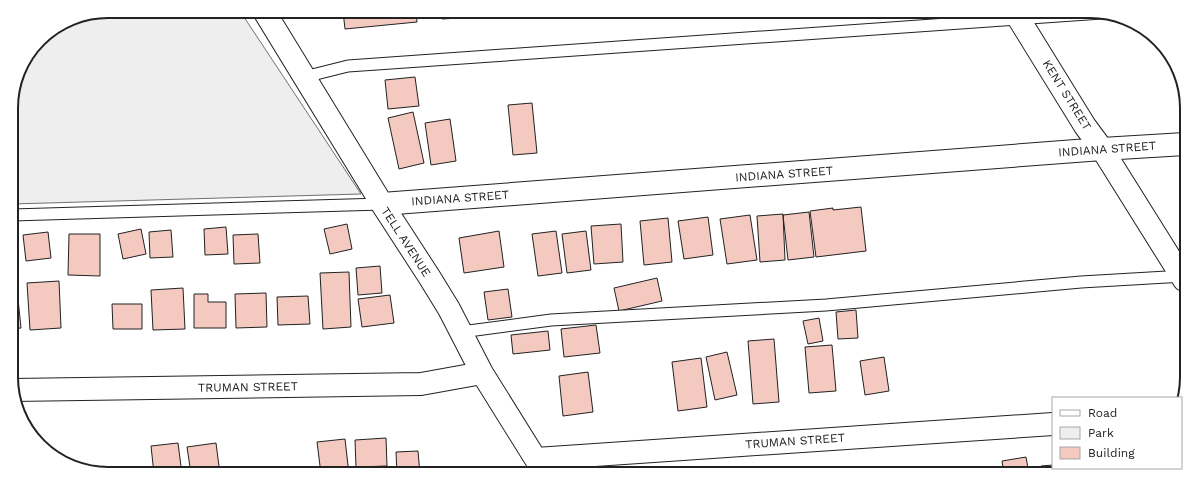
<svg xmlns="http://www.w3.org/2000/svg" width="1198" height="485" viewBox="0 0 1198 485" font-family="'Work Sans',sans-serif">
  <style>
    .green { fill: #eee; stroke: #6f6f6f }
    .building { fill: #f3c9c0; stroke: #222 }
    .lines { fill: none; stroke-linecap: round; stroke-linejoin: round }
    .lane-casing { stroke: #222; stroke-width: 13 }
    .street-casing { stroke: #222; stroke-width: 24 }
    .lane { stroke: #fff; stroke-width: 11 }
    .street { stroke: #fff; stroke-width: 22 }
    .labels { text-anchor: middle; stroke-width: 3; stroke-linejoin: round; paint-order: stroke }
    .street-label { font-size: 12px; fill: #222; stroke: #fff }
    .rim { fill: none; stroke: #222; stroke-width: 2 }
  </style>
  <rect width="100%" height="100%" fill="#fff"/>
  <path class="green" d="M108,11H240L361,194L12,204L11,101L21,65L44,35L71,18Z"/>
  <path class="building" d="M343,11H416L417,22L345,29Z
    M441,11H512V15L442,19Z
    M524,11H565L524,14Z
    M415,77L419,106L388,109L385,80Z
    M532,103L537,153L513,155L508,105Z
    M413,112L424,163L399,169L388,118Z
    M450,119L456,161L431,165L425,123Z
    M861,207L866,251L816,257L810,211L833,208V210Z
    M809,212L814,257L788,260L783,215Z
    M783,214L785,260L760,262L757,216Z
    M750,215L757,260L727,264L720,219Z
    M708,217L713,255L684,259L678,221Z
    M668,218L672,262L644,265L640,221Z
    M347,224L352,249L330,254L324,229Z
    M621,224L623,262L594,264L591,226Z
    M226,227L228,254L205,255L204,229Z
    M141,229L146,254L123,259L118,234Z
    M171,230L173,257L150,258L149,232Z
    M499,231L504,267L464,273L459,238Z
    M556,231L562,273L538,276L532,234Z
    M586,231L591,270L567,273L562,234Z
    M48,232L51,258L26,261L23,235Z
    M69,234H100V276L68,275Z
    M258,234L260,263L234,264L233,235Z
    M380,266L382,293L358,295L356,268Z
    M349,272L351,327L323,329L320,273Z
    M657,278L662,301L619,311L614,288Z
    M59,281L61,328L30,330L27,283Z
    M183,288L185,329L153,330L151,290Z
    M508,289L512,317L488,320L484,292Z
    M266,293L267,327L236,328L235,294Z
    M194,294H208V302H226V328H194Z
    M390,295L394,323L362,327L358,299Z
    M308,296L310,324L278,325L277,297Z
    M12,299H18L21,328L12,329Z
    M112,304H142V329H113Z
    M856,310L858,338L838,339L836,312Z
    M819,318L823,341L808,344L803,321Z
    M596,325L600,353L564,357L561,329Z
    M548,331L550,350L513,354L511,335Z
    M774,339L779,402L753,404L748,341Z
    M832,345L836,391L809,393L805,347Z
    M727,352L737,395L715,400L706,357Z
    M884,357L889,391L865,395L860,361Z
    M701,358L707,407L678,411L672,362Z
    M588,372L593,412L563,416L559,376Z
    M386,438L387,466L356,467L355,440Z
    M345,439L349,474H321L317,442Z
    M178,443L182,474H154L151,446Z
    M216,443L220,474H191L187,447Z
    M418,451L420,474H397L396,452Z
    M1026,457L1029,474H1004L1002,461Z
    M1053,465V468H1066V474H1041V466Z
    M902,468L903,474H878L877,472Z
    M1080,468H1106V470L1096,474H1081Z
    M991,470L992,474H966Z"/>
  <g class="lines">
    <g class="lane-casing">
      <path id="lane" d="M304,77L348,66L1102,13
        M12,215L382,204
        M461,332L551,320L826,305L1081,282L1184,276"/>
    </g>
    <g class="street-casing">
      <path id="street" d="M264,11L382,204L430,278L449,309L482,373L545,474
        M1014,11L1085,126L1102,149L1184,280
        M382,204L1102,149L1185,144
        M13,390L421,384L482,373
        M536,459L1053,424"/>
    </g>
    <use href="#lane" class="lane"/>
    <use href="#street" class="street"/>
  </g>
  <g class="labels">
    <g class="street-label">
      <text transform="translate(1067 95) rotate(58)" y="4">KENT STREET</text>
      <text transform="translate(1107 149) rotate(-4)" y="4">INDIANA STREET</text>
      <text transform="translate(784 174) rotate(-4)" y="4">INDIANA STREET</text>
      <text transform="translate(460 198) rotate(-4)" y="4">INDIANA STREET</text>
      <text transform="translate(406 242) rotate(57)" y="4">TELL AVENUE</text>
      <text transform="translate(248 387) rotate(-1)" y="4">TRUMAN STREET</text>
      <text transform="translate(795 441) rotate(-4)" y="4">TRUMAN STREET</text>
    </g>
  </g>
  <path d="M0 0H1198V485H0ZM108 18H1090A90 90 0 0 1 1180 108V377A90 90 0 0 1 1090 467H108A90 90 0 0 1 18 377V108A90 90 0 0 1 108 18Z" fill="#fff" fill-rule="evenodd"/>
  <path class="rim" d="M108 18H1090A90 90 0 0 1 1180 108V377A90 90 0 0 1 1090 467H108A90 90 0 0 1 18 377V108A90 90 0 0 1 108 18Z"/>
  <rect x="1052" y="397" width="130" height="72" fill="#ffffff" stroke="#a7a7a7"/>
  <rect x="1060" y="410" width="20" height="6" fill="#ffffff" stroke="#a7a7a7"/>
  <text x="1088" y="417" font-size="12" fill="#222222">Road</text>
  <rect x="1060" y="427" width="20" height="12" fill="#eeeeee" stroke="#a7a7a7"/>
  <text x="1088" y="437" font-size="12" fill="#222222">Park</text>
  <rect x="1060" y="447" width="20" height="12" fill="#f3c9c0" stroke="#a7a7a7"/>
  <text x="1088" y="457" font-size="12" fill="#222222">Building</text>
</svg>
